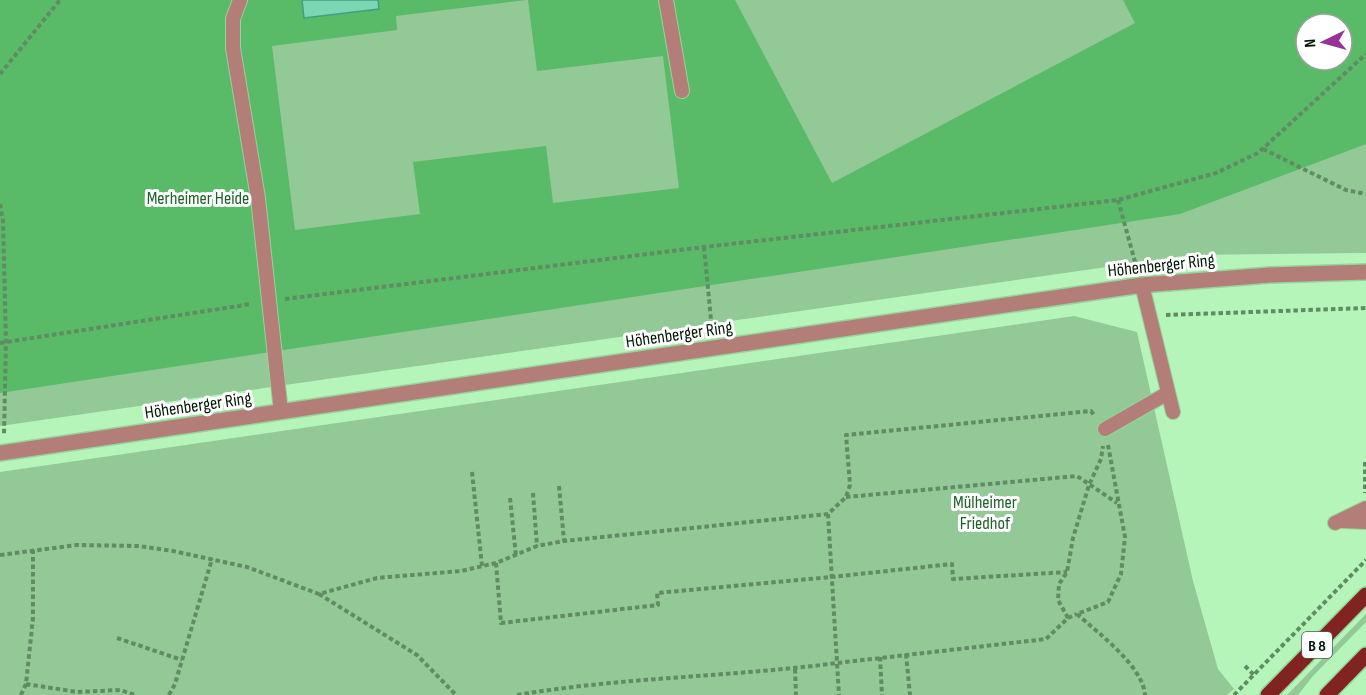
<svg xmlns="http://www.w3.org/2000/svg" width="1366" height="695" viewBox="0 0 1366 695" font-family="'Sofia Sans Condensed',sans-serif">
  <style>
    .green { fill: #92c997; fill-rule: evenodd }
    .forest { fill: #59ba67; fill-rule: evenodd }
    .building { fill: #7bd7b3; stroke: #419f7e; stroke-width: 1.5 }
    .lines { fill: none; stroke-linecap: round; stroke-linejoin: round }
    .service-casing { stroke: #98d29d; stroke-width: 16 }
    .tertiary-casing { stroke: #98d29d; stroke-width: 18 }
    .primary-casing { stroke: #98d29d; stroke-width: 18 }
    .path { stroke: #608c64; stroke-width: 4; stroke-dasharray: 4.5 3; stroke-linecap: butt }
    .service { stroke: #b37e78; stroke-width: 14 }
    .tertiary { stroke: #b37e78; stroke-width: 15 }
    .primary { stroke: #812421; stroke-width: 15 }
    .labels { text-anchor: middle; stroke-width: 6; stroke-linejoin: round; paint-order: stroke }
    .shield { fill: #fff; stroke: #4d5d4f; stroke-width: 1.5 }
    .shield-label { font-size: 16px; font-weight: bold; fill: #011804 }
    .park-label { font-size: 18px; fill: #1e602a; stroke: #fff }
    .street-label { font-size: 18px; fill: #011804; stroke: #fff }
  </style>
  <rect width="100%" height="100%" fill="#b5f5ba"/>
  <path class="green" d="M0,0H1366V253L1190,255L0,426ZM1306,24H1342V60H1306Z
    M1074,316L1137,332L1193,581L1218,669L1234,689L1227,695H0V472Z
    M1366,614V622L1313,676L1298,695H1287Z"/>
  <path class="forest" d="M0,0H526L396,16L397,30L272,46L295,230L420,214L413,162L546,146L553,203L679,188L663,56L537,71L528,0H735L832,183L1135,23L1123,0H1366V144L1180,214L0,393ZM1306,24H1342V60H1306Z"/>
  <path class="building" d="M302,0H378L379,9L304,18Z"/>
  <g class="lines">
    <g class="service-casing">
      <path id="service" d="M240,0L233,19V48L258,198L281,412
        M666,0L682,91
        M1142,285L1173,412
        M1105,429L1168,393
        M1343,521L1366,522
        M1335,523L1366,508"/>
    </g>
    <g class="tertiary-casing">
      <path id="tertiary" d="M0,453L1142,285L1270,275L1366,272"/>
    </g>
    <g class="primary-casing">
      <path id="primary" d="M1268,695L1366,595
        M1327,695L1366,655"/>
    </g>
    <path class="path" d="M0,74L60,0
      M1263,149L1346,190L1366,194
      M1118,200L1137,269
      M0,204L3,221L6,342L4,434
      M704,247L712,330
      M285,299L704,247L1118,200L1216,173L1258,153L1366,54
      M1166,315L1366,308
      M0,343L251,304
      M1108,445L1125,537L1121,574L1108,602L1077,614C1098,633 1143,666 1145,695
      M1365,462V493
      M472,472L482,566
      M559,486L564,541
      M533,493L537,546
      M846,497L1077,476L1117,503
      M510,498L516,556
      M828,514L837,663L1046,639L1068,618L1077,614
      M0,555L77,545L139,546L173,551L247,567L319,594L377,578L461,571L496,563L537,546L564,541L828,514L846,497L850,485L846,435L1091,411L1094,415
      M496,563L501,623L658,605L657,593L831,577L952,564L953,579L1067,572
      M319,594L417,655L456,695
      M1068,618L1058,600L1059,584L1067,572L1073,538L1089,485L1101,459L1103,446
      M117,638L182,660
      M906,654L910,695
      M880,657L882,695
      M1245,666L1254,675
      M795,669L796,695
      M26,684L77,692L120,690L135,695
      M21,695L26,684L33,618V550
      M169,695L175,684L212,559
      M517,695C623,677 731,677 837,663L839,695
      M1234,695L1366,560"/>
    <use href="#service" class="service"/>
    <use href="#tertiary" class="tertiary"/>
    <use href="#primary" class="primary"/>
  </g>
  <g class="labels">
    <rect class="shield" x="1302" y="632" width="30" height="26" rx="4.5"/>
    <g class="shield-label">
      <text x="1317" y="651">B 8</text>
    </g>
    <g class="park-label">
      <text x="198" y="204">Merheimer Heide</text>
      <text x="985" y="508">Mülheimer<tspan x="985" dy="21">Friedhof</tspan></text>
    </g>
    <g class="street-label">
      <text transform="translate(1161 265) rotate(-6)" y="6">Höhenberger Ring</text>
      <text transform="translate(679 334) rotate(-8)" y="6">Höhenberger Ring</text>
      <text transform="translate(198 405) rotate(-8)" y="6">Höhenberger Ring</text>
    </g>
  </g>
  <g transform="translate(1324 42) rotate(265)"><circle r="28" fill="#ffffff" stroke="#99a39b" stroke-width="1.5"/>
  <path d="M0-4.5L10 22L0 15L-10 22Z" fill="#963298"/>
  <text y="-9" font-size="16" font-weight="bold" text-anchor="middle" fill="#011804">N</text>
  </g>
</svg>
